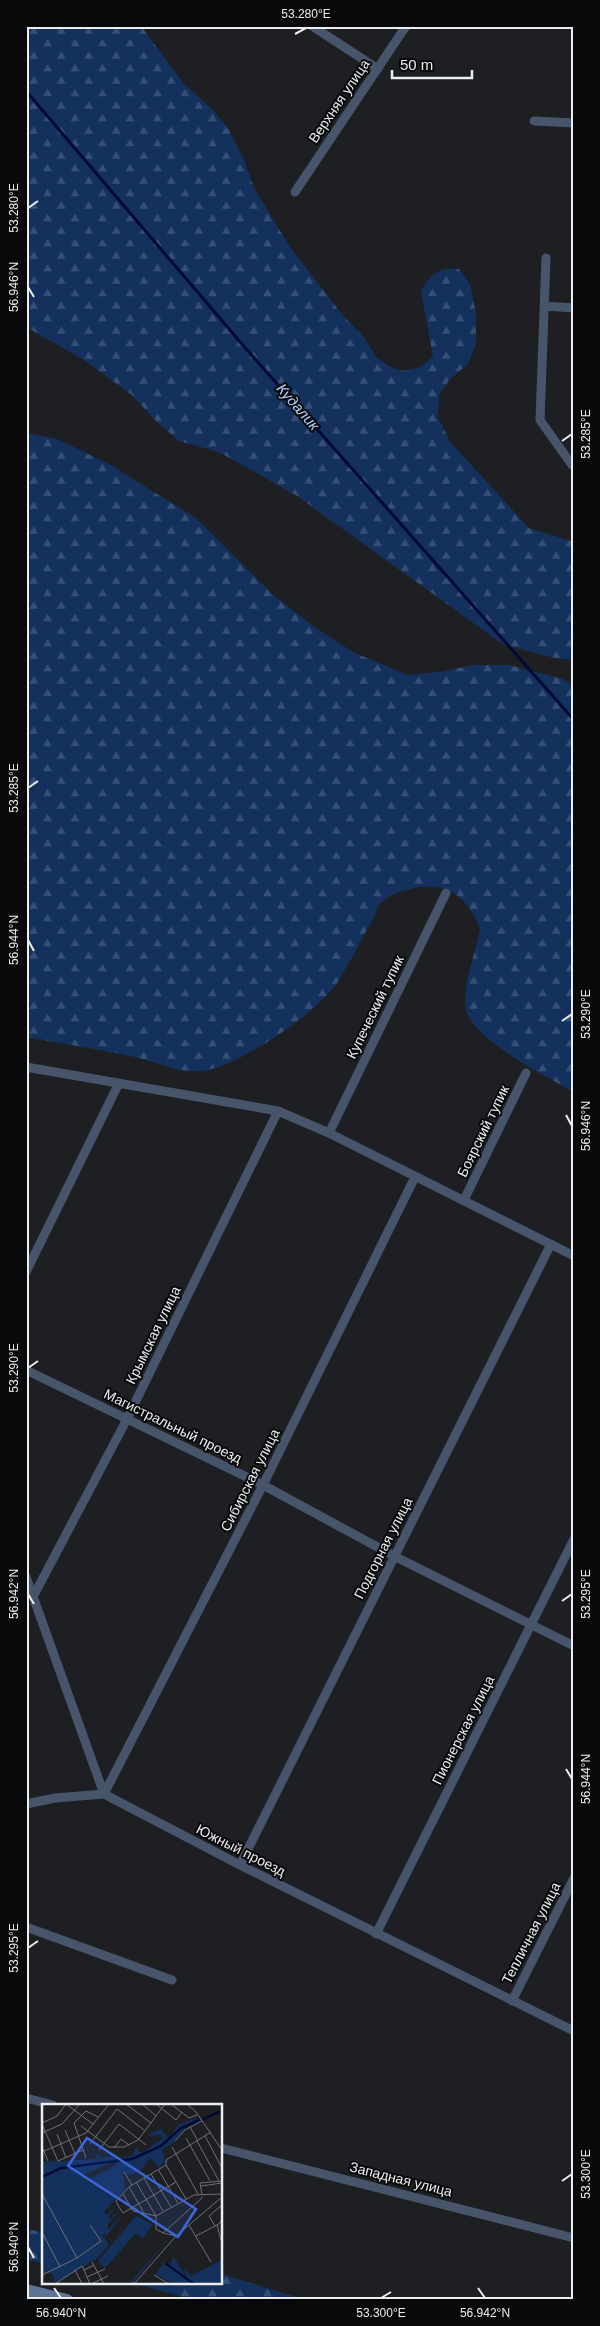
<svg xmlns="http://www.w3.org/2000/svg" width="600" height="2326" viewBox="0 0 600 2326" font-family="Helvetica,sans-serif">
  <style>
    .forest { fill: url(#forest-firs) }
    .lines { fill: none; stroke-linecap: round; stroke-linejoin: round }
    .stream { stroke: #000a35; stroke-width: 3 }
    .street { stroke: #47556b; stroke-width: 9 }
    .secondary { stroke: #5d7496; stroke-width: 12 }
    .ticks { fill: none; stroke: #ebedef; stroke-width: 2 }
    .labels { text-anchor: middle; stroke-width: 4; stroke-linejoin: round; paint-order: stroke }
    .street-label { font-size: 14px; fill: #ebedef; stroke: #08090b }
    .water-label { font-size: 15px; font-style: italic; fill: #b2d0fd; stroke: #08090b }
    .inset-river { fill: none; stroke: #000a35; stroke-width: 2.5 }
    .inset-road { fill: none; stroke: #6f7175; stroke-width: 1 }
    .view { fill: #3c66db; fill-opacity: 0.15; stroke: #3c66db; stroke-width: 2.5 }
    .inset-edge { fill: none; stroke: #ebedef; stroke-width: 2.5 }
    .neatline { fill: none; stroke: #ebedef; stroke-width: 2 }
    .ticks-label { font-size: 12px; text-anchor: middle; fill: #ebedef }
  </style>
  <defs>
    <pattern id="forest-firs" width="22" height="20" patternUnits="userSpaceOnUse" patternTransform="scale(1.25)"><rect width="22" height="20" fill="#14315d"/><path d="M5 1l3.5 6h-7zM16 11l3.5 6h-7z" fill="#364f75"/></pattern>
  </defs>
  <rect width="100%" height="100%" fill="#1d1f23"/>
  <path class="forest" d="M26,26H141L184,84L213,110L229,130L244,160L254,188L290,247L340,312L363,336L377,358L392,368L405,371L421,367L433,356L421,291C432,273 438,267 459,269L470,284L476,313V344L467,365L450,379L439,395L438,418L451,443L529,528L574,542V660L555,658L504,645L297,496L219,452L179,441L157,422L132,395L84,360L26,327Z
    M26,433L57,439L109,464L197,519L274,596L316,628L353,652L407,675L440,672L473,665H509L563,679L574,686V1092C548,1077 471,1039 466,1009C462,986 476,952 480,929C468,897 446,880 410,889C400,891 391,894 383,901C378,904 376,912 374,917C362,938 351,960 339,980C319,1012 239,1067 201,1071C178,1073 157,1062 135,1057C99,1049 62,1044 26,1037Z
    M26,2229L44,2232V2263L26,2260Z
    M221,2274L306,2300H195L128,2282H221Z"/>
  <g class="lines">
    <path class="stream" d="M26,91L241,343L574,720"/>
    <path class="street" d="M312,26L378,69
      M534,121L574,123
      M295,192L406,26
      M546,258L540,420L572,465
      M544,306L574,308
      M26,1067L278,1111L329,1133L574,1256
      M329,1133L446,893
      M464,1200L526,1073
      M26,1272L119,1083
      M26,1370L263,1485L394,1556L574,1646
      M26,1577L104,1794L240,1865L574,2031
      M34,1595L127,1419L278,1111
      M26,1804L55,1798L104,1794L263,1485L415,1177
      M240,1865L551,1244
      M26,1927L172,1980
      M376,1934L574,1539
      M512,2001L574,1878
      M26,2098L53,2105
      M221,2148L574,2238"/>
    <path class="secondary" d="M26,2290L67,2300"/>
  </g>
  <path class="ticks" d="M295,34L306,28M28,208L38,201M28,287L34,297M562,441L572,434M28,788L38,781M28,940L34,951M562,1021L572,1014M566,1115L572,1126M28,1368L38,1361M28,1594L34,1604M562,1601L572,1594M566,1769L572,1779M28,1948L38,1941M562,2181L572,2174M28,2247L34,2258M54,2288L61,2298M478,2288L485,2298M381,2298L391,2292"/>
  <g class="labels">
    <g class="street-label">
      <text transform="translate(339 101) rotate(-56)" y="5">Верхняя улица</text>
      <text transform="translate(375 1007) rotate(-64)" y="5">Купеческий тупик</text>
      <text transform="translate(483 1131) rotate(-64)" y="5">Боярский тупик</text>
      <text transform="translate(153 1335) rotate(-64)" y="5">Крымская улица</text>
      <text transform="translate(173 1426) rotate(26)" y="5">Магистральный проезд</text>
      <text transform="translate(250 1480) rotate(-63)" y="5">Сибирская улица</text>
      <text transform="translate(383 1548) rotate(-63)" y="5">Подгорная улица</text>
      <text transform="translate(463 1730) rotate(-63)" y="5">Пионерская улица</text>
      <text transform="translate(241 1850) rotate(27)" y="5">Южный проезд</text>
      <text transform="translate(531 1933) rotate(-63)" y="5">Тепличная улица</text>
      <text transform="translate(401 2179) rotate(14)" y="5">Западная улица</text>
    </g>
    <g class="water-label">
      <text transform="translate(298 407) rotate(49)" y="5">Кудалик</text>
    </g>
  </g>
  <g transform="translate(42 2104)">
    <rect width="180" height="180" fill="#1d1f23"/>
    <path d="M154,14L158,17L145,22L130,40L120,45L123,56L117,64L108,54L98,67L89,71L81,69L83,85L62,108L65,111L75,101L67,112L68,115L78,105L66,120V126L80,111L63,134L64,128L60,132L51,119L48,121L43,106L21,78L2,88L0,58L55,55L53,48L59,54L76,51L72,58L41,71L45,76L68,65L80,54L91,51L94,43L99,49L120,35L119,31L107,32L109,29L119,25L127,35L136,21ZM129,132L90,180H87ZM131,152L144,173L142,163L149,172L180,156V180H131L114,170L122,158L129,160Z" fill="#14315d"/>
    <path d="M94,112L111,120L101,134L94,129L63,164L56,157Z" fill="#14315d"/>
    <path d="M21,78L43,106L48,120L51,118L67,141L54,155L14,179L9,169L0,170V83L2,88Z" fill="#14315d"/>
    <path class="inset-river" d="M161,15L180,7M0,73L19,64L90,55L119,42L139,24L157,16M123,159L152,180"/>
    <path class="inset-road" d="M24,0L51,20M84,0L109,19M100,0L114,12M114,0L134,16L140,8M129,0L147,14L155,11M145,0L154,8L180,46M0,19L15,12L24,0M0,20L16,57L41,46M39,22L67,43H82L96,36L123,0M148,23L156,37M23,26L33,50M0,29L20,20L38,0M15,30L24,54M163,32L180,64M144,34L168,77M133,37L143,26L160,17M155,37L177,77M48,40L75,5L102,26M0,43L6,57M130,43L156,90M72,44L79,35L87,41M57,46L77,20L104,41M0,48L44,29L67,0M44,54L32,19L44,7L56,13M124,61L87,83L74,97L77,103L81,109L134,78M116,65L136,99M82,68L90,81M109,70L129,103M102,74L121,107M94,78L114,112V125L121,129M159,82L180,79M87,83L102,109M0,90L35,154L0,171M81,90L91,107L114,112L152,91L180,90M160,91L158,79L180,77M144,95L124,61V56L169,28M147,121L169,158M175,121L180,140M173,122L167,112L180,101M0,128L18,163M134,132L121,129L161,93M154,132L177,120L180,115M35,154L59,137L48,121M50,158L62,180M33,166L40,180M42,166L48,180M112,171L127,180M45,173L63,165M13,180L40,162L42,166L52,161M49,180L66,172M92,180L134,132L180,93"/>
    <path class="view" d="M45,34L154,105L136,133L26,62Z"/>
    <rect width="180" height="180" class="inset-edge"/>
  </g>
  <rect width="600" height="2326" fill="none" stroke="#08090b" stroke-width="55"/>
  <path d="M392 70v8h80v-8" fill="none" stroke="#ebedef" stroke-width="2.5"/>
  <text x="400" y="70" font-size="15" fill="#ebedef" stroke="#08090b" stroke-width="4" paint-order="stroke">50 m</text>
  <rect x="28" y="28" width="544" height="2270" class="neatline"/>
  <g class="ticks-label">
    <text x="306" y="18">53.280°E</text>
    <text transform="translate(14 208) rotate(-90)" y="4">53.280°E</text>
    <text transform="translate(14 287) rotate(-90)" y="4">56.946°N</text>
    <text transform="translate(586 434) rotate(-90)" y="4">53.285°E</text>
    <text transform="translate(14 788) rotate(-90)" y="4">53.285°E</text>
    <text transform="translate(14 940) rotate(-90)" y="4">56.944°N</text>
    <text transform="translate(586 1014) rotate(-90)" y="4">53.290°E</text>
    <text transform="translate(586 1126) rotate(-90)" y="4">56.946°N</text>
    <text transform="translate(14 1368) rotate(-90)" y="4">53.290°E</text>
    <text transform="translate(14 1594) rotate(-90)" y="4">56.942°N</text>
    <text transform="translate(586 1594) rotate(-90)" y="4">53.295°E</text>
    <text transform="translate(586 1779) rotate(-90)" y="4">56.944°N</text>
    <text transform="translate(14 1948) rotate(-90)" y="4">53.295°E</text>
    <text transform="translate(586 2174) rotate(-90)" y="4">53.300°E</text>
    <text transform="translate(14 2247) rotate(-90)" y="4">56.940°N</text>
    <text x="61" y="2317">56.940°N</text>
    <text x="381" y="2317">53.300°E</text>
    <text x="485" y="2317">56.942°N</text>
  </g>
</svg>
